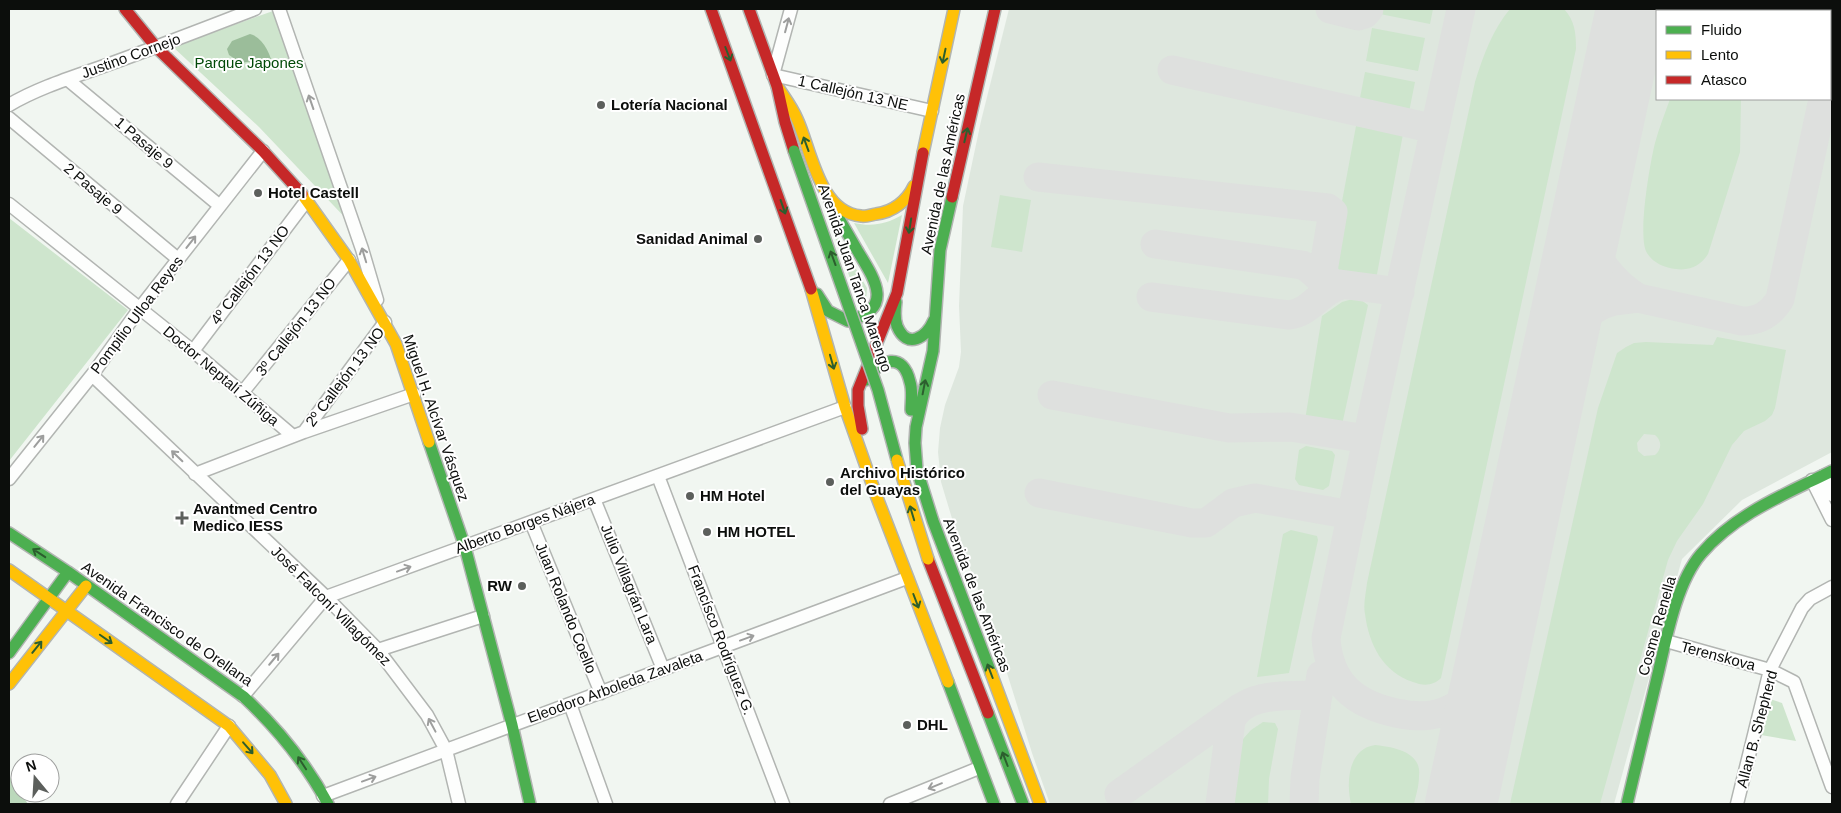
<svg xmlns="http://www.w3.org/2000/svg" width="1841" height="813" viewBox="0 0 1841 813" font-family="Helvetica,sans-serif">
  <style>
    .built { fill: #dee7de; fill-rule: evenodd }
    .green { fill: #cee5cd; fill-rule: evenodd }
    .forest { fill: #bbd8bb }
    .water { fill: #9bbd9a }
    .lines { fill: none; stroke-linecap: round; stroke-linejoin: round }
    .taxiway { stroke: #dee0de; stroke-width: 29 }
    .runway { stroke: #dee0de; stroke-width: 72 }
    .street-casing { stroke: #b2b5b2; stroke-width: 15 }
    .fast-casing { stroke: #b2b5b2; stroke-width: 14 }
    .slow-casing { stroke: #b2b5b2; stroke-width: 14 }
    .jam-casing { stroke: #b2b5b2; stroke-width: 14 }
    .street { stroke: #fdfefd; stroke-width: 12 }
    .fast { stroke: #4caf50; stroke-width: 11 }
    .slow { stroke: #ffc107; stroke-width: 11 }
    .jam { stroke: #c62828; stroke-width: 11 }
    .fast-bridge-casing { stroke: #b2b5b2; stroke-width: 14; stroke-linecap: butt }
    .slow-bridge-casing { stroke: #b2b5b2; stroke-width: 14; stroke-linecap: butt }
    .fast-bridge { stroke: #4caf50; stroke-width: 11 }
    .slow-bridge { stroke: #ffc107; stroke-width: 11 }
    .oneway { stroke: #9d9e9d }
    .oneway2 { stroke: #2c5e2e }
    .poi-dot { fill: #5c5f5c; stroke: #fff; stroke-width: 2 }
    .labels { text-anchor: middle; stroke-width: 4; stroke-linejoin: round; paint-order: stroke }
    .street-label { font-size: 15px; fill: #0c0e0c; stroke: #fff }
    .park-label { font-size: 15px; fill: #004907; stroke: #fff }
    .poi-label { font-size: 15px; font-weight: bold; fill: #0c0e0c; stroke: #fff; text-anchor: start }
  </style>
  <rect width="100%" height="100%" fill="#f1f6f1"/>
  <path class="built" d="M1009,9H1832V452L1742,500L1682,559L1614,804H1050L1032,753L997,641L954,525L941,482L938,452L940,428L945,405L959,367L961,352L959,306L963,206L981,121ZM1657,11H1830V99H1657Z"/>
  <path class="green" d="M1376,9H1433L1430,24L1375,13Z
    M1510,9H1564C1575,21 1576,33 1576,49L1441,678C1433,686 1423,686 1413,682C1383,672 1369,645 1365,614C1363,604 1366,593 1367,583L1475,82C1483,56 1493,29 1510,9Z
    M273,11L353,226L259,127L173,47Z
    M1372,28L1425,38L1418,71L1366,61Z
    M1365,72L1415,82L1409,112L1359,103Z
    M1670,99H1741L1740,152L1708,254C1701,265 1691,271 1676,269C1665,268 1653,263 1647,253C1637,237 1650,163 1655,143C1659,128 1665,113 1670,99Z
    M1356,126L1403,134L1375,285L1328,277Z
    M1000,195L1031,200L1022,252L991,247Z
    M902,215L888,283L854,223C873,227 886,224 902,215Z
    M9,218L128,310L9,461Z
    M830,224L867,288L866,301L861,308Z
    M1356,298L1361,300L1368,305L1342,425L1305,420L1322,316L1342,302Z
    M1717,337L1786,350L1775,408L1772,415L1765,421L1744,431L1732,445L1703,504L1677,541L1668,560L1600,804H1510L1598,408L1617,353L1626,347L1634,343L1646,342L1713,345ZM1644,434L1655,435C1662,441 1662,449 1655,455L1644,456L1638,451L1637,443Z
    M1306,446L1332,451L1335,455L1329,486L1323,490L1299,485L1295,479L1299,450Z
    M1291,530L1317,536L1318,540L1289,673L1257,677L1283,534Z
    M1767,698L1782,703L1796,741L1761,735Z
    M1263,722L1275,723L1278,729L1269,779L1268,804H1232L1243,739L1251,730Z
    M1375,745C1394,747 1422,752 1419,776C1419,786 1416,795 1414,804H1351C1346,782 1348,749 1375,745Z"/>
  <path class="forest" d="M9,776L28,804H9Z"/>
  <path class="water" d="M250,34C263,37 271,55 273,67L271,69L253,61L241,63L229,55L227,49L232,41Z"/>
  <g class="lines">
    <path class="taxiway" d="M1330,9L1358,16L1365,14L1369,9
      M1461,9L1367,439L1326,638C1329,683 1354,704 1396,713C1416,717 1433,718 1452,708C1474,697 1485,677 1493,655
      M1623,9L1625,22V39
      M1689,9L1692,11
      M1625,39L1657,20
      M1172,70L1435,129
      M1038,177L1328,208L1333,212L1323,271L1330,283
      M1584,232C1599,261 1610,280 1638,298
      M1155,244L1302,265C1313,269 1316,278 1325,282L1400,292
      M1151,297L1289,315C1311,313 1321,289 1342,285
      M1563,327L1602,305L1614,301L1638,298L1742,321C1760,321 1771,314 1780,299L1823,99
      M1052,395L1229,428L1290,427L1367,439
      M1039,493L1192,523H1206L1233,503L1255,498L1352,515
      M1119,794L1241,707
      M1220,804L1231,721C1243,691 1292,696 1318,695
      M1304,804L1305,778L1321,675"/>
    <path class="runway" d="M1461,804L1632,9"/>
    <g class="street-casing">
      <path id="street" d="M279,9L362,249L377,300
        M791,9L773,75L932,111
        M67,79L220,206
        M9,105C41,86 80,75 115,62C162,45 208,27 255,9
        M9,118L178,259
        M9,204L193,351L293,436
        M193,351L307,200
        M92,375L326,597L378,650L427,715L446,750L459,804
        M242,393L349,260
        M304,432L385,322
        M195,474L304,432L414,394
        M658,476L783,804
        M1823,476L1832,495
        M9,479L92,375L140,308L263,151
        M1812,480L1832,520
        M594,499L663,669
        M531,522L601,693
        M1666,641L1770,670L1794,682L1832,787
        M378,650L483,616
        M243,696L326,597L845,407
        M570,704L606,804
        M323,796L907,578
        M177,804L229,726
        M890,804L979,768
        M1737,804L1770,670L1802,608L1810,599L1832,587"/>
    </g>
    <g class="fast-casing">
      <path id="fast" d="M952,197L940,250L933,351L916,427L915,443L917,470L933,521L991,673
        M817,294L828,311L848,321C896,309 874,278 857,250C848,234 839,219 830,203
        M896,302C895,310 894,318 897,326C907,350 926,338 934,320
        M866,380C880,359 903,351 910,382C913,391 911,401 911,410
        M429,442L465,547L512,725L530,804
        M9,533L68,572L244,697C278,729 306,763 328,804
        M9,653L68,572
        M948,682L994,804
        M988,713L1023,804
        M1627,804C1637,762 1647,720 1657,678C1666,640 1676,583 1701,554C1736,513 1786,494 1832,471"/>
    </g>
    <g class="slow-casing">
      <path id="slow" d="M777,86C784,97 792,107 797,119C811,149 819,213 861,216C865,217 871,215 876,214C893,212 907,201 914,186
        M923,153L954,9
        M302,194L349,260L396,344L429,442
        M811,289L845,407L876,495L948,682
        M9,570L229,726L270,775L286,804
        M991,673L1040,804
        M9,684L86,586"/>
    </g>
    <g class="jam-casing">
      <path id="jam" d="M125,9L156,47L263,151L302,194
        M711,9L811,289
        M749,9L777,86L785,122L794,151
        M952,197L995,9
        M862,429L858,406V390L897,293L923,153
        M928,559L988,713"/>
    </g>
    <use href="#street" class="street"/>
    <use href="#fast" class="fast"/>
    <use href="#slow" class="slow"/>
    <use href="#jam" class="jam"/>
    <g class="fast-bridge-casing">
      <path id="fast-bridge" d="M794,151L878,390L897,460"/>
    </g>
    <g class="slow-bridge-casing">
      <path id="slow-bridge" d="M897,460L928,559"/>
    </g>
    <use href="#fast-bridge" class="fast-bridge"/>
    <use href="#slow-bridge" class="slow-bridge"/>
  </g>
  <defs><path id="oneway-shaft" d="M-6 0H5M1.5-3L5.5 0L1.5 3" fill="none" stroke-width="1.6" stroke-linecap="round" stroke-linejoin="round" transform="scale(1.25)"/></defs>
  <g class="oneway">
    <use href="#oneway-shaft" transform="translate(787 25) rotate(-75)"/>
    <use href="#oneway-shaft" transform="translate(311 102) rotate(-109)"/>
    <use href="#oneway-shaft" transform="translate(191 242) rotate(-52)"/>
    <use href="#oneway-shaft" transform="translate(364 255) rotate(-107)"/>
    <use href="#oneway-shaft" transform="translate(39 441) rotate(-51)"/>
    <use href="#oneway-shaft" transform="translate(177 456) rotate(-136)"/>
    <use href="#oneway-shaft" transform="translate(404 569) rotate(-20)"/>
    <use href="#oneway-shaft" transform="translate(747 638) rotate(-20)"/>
    <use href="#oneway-shaft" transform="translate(274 659) rotate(-50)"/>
    <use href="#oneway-shaft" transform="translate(432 725) rotate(-118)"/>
    <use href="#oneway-shaft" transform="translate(369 779) rotate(-20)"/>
    <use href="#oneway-shaft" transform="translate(935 786) rotate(158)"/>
  </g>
  <g class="oneway2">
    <use href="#oneway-shaft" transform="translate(728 54) rotate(69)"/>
    <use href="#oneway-shaft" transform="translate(944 56) rotate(102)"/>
    <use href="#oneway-shaft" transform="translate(966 135) rotate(-77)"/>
    <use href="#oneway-shaft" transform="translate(806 144) rotate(-110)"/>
    <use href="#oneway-shaft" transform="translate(783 207) rotate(71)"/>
    <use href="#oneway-shaft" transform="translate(910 226) rotate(99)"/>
    <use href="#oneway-shaft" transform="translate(833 258) rotate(-110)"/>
    <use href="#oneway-shaft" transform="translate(832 362) rotate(74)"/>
    <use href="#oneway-shaft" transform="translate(924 387) rotate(-79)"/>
    <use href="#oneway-shaft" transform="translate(912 513) rotate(-107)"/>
    <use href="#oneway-shaft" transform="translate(39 553) rotate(-147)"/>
    <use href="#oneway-shaft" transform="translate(916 601) rotate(69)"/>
    <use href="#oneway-shaft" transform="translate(106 639) rotate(35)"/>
    <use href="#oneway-shaft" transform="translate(37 647) rotate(-51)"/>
    <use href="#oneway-shaft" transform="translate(990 671) rotate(-111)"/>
    <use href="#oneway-shaft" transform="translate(248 748) rotate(49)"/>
    <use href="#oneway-shaft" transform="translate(1005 759) rotate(-111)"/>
    <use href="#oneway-shaft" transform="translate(302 763) rotate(-123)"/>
  </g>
  <g class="poi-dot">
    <circle cx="601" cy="105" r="5"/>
    <circle cx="258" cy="193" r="5"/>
    <circle cx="758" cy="239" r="5"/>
    <circle cx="830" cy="482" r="5"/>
    <circle cx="690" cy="496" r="5"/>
    <path d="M179.5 510.5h5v5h5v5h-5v5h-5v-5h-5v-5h5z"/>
    <circle cx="707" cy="532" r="5"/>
    <circle cx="522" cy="586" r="5"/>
    <circle cx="907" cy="725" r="5"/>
  </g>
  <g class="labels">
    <g class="street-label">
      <text transform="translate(131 56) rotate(-20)" y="5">Justino Cornejo</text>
      <text transform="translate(853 93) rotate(13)" y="5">1 Callejón 13 NE</text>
      <text transform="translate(144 143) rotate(40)" y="5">1 Pasaje 9</text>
      <text transform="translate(943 174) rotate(-78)" y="5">Avenida de las Américas</text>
      <text transform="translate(93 189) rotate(40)" y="5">2 Pasaje 9</text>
      <text transform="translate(250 275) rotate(-53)" y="5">4º Callejón 13 NO</text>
      <text transform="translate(855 278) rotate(71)" y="5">Avenida Juan Tanca Marengo</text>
      <text transform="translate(137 315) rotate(-53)" y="5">Pompilio Ulloa Reyes</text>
      <text transform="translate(296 327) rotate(-52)" y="5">3º Callejón 13 NO</text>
      <text transform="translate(221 376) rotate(40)" y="5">Doctor Neptalí Zúñiga</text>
      <text transform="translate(345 377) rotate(-53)" y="5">2º Callejón 13 NO</text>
      <text transform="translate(436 418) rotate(71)" y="5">Miguel H. Alcívar Vásquez</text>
      <text transform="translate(525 524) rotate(-20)" y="5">Alberto Borges Nájera</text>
      <text transform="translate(629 584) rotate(68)" y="5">Julio Villagrán Lara</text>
      <text transform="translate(977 595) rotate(69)" y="5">Avenida de las Américas</text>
      <text transform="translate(331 606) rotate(45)" y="5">José Falconí Villagómez</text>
      <text transform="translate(566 608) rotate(68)" y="5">Juan Rolando Coello</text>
      <text transform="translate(167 624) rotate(35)" y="5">Avenida Francisco de Orellana</text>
      <text transform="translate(1657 626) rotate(-74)" y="5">Cosme Renella</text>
      <text transform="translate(721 640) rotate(69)" y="5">Francísco Rodríguez G.</text>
      <text transform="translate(1718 656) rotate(15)" y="5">Terenskova</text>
      <text transform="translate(615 687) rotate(-20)" y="5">Eleodoro Arboleda Zavaleta</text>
      <text transform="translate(1757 729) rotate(-75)" y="5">Allan B. Shepherd</text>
    </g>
    <g class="park-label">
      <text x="249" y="68">Parque Japones</text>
    </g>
    <g class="poi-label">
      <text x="611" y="110">Lotería Nacional</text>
      <text x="268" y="198">Hotel Castell</text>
      <text x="748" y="244" text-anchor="end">Sanidad Animal</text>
      <text x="840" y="478">Archivo Histórico<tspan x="840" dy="17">del Guayas</tspan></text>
      <text x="700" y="501">HM Hotel</text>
      <text x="193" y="514">Avantmed Centro<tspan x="193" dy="17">Medico IESS</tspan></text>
      <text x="717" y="537">HM HOTEL</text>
      <text x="512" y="591" text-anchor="end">RW</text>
      <text x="917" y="730">DHL</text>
    </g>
  </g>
  <rect width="1841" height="813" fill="none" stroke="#0c0e0c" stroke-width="20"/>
  <rect x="1656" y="10" width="175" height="90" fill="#ffffff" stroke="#9e9f9e"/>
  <rect x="1666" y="26" width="25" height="8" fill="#4caf50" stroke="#9e9f9e"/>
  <text x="1701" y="35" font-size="15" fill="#0c0e0c">Fluido</text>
  <rect x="1666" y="51" width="25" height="8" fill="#ffc107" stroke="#9e9f9e"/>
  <text x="1701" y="60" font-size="15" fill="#0c0e0c">Lento</text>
  <rect x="1666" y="76" width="25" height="8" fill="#c62828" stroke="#9e9f9e"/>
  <text x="1701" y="85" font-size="15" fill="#0c0e0c">Atasco</text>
  <g transform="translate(35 778) rotate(342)"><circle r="24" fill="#ffffff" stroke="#9e9f9e"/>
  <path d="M0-4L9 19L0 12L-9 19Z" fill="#5c5f5c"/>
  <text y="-8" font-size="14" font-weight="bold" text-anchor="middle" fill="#0c0e0c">N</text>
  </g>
</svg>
